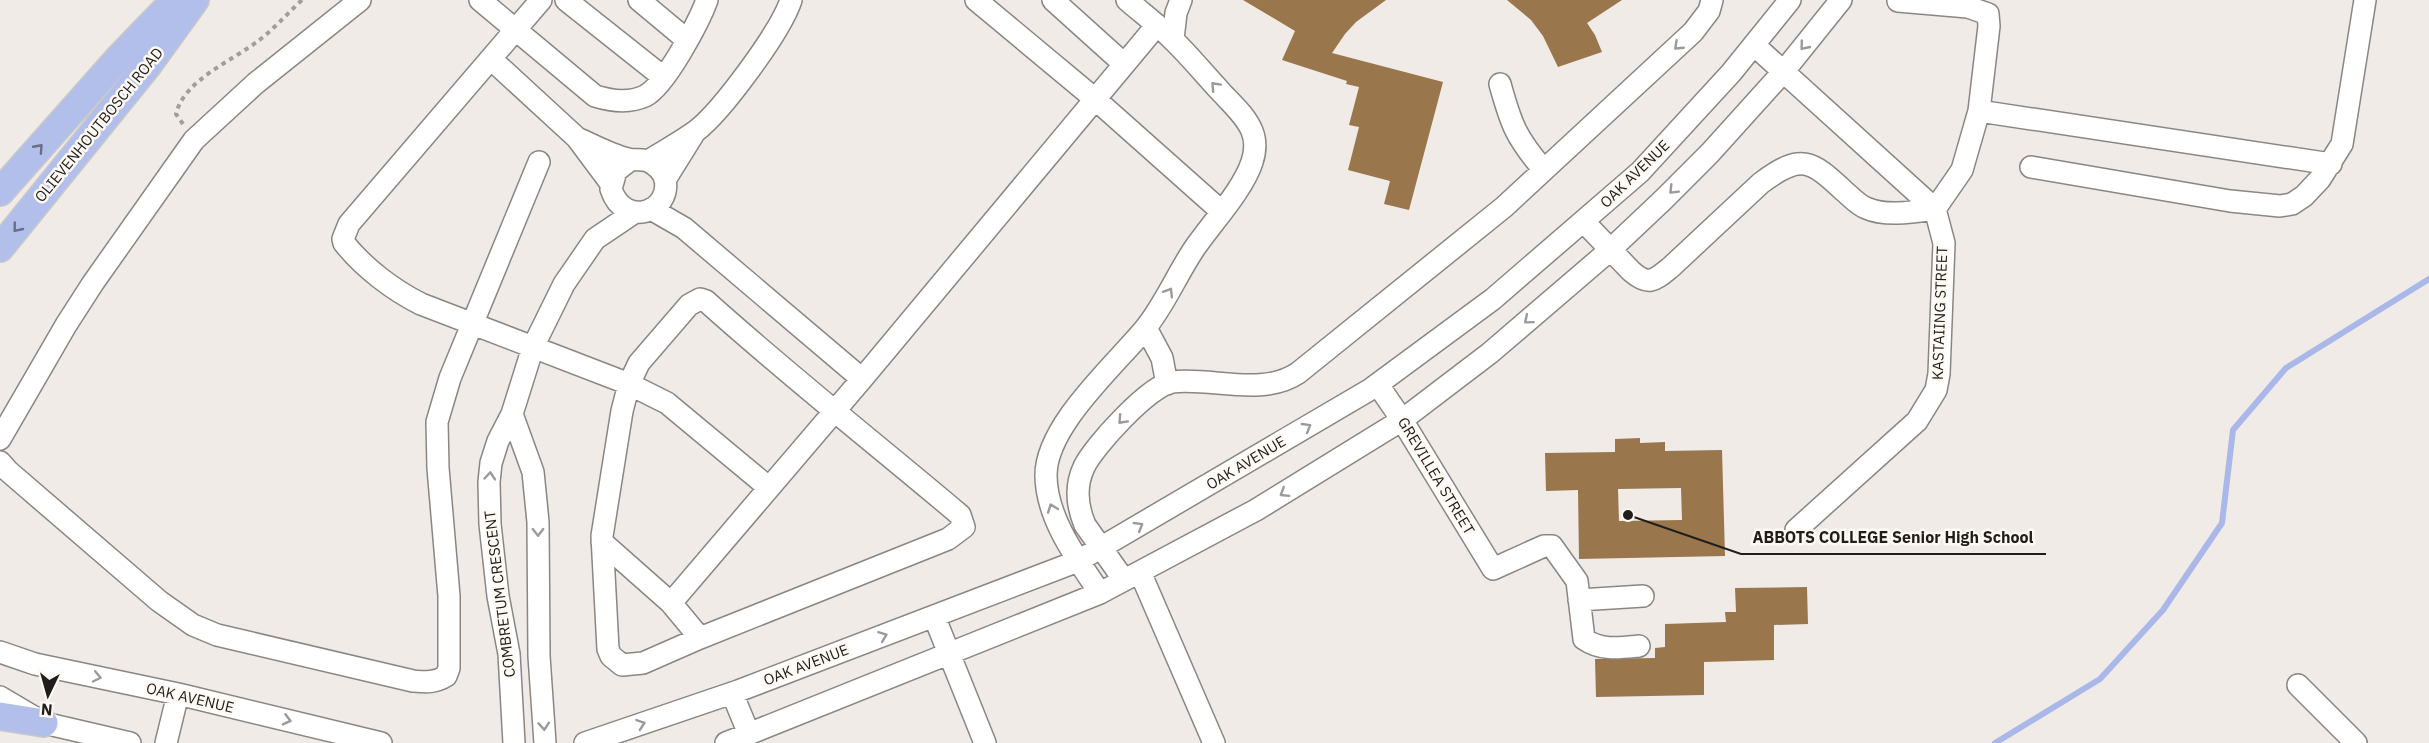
<svg xmlns="http://www.w3.org/2000/svg" width="2429" height="743" viewBox="0 0 2429 743" font-family="'IBM Plex Sans',sans-serif">
  <style>
    .lines { fill: none; stroke-linecap: round; stroke-linejoin: round }
    .stream { stroke: #a9b7e9; stroke-width: 6 }
    .building { fill: #99764c; fill-rule: evenodd }
    .minor-casing { stroke: #8b8681; stroke-width: 24 }
    .major-casing { stroke: #c9c9c9; stroke-width: 30 }
    .path { stroke: #a19d99; stroke-width: 4; stroke-dasharray: 4.5 4.5; stroke-linecap: butt }
    .minor { stroke: #fff; stroke-width: 21 }
    .major { stroke: #b3bfeb; stroke-width: 27 }
    .oneway { stroke: #9b9a99 }
    .oneway2 { stroke: #6a6e84 }
    .labels { text-anchor: middle; stroke-width: 5; stroke-linejoin: round; paint-order: stroke }
    .street-label { font-size: 15px; fill: #201e1c; stroke: #fef9f3 }
    .leader { fill: none; stroke: #201e1c; stroke-width: 2 }
    .callout-dot { fill: #201e1c; stroke: #fef9f3; stroke-width: 2 }
    .callout-label { font-size: 16px; text-anchor: middle; font-weight: bold; fill: #201e1c; stroke: #fef9f3; stroke-width: 5; stroke-linejoin: round; paint-order: stroke }
  </style>
  <rect width="100%" height="100%" fill="#f0ebe6"/>
  <g class="lines">
    <path class="stream" d="M1995,743L2100,679L2163,610L2222,523L2233,430L2286,368L2429,279"/>
  </g>
  <path class="building" d="M1243,0H1386L1356,22L1345,34L1332,53L1443,82L1409,210L1384,204L1390,181L1348,170L1359,127L1349,125L1359,87L1346,84L1347,81L1282,60L1295,31Z
    M1507,0H1622L1587,23L1595,35L1602,52L1558,67L1543,36L1531,20Z
    M1640,438V443L1665,442V451L1722,450L1725,556L1579,559L1578,490L1546,491L1545,453L1615,452V439ZM1681,488L1682,520L1619,521L1618,489Z
    M1807,587L1808,624L1774,625V660L1704,662V695L1596,697L1595,659L1655,658V648L1665,647V624L1726,622L1725,612H1736L1735,588Z"/>
  <g class="lines">
    <g class="minor-casing">
      <path id="minor" d="M480,0L595,96C611,101 630,103 645,96C665,86 699,22 707,0
        M541,0L349,224L343,239L344,243C364,268 393,290 421,304L629,384L667,403L768,487
        M566,0L663,77
        M639,0L687,40
        M976,0L1095,99L1221,211
        M1053,0L1124,64
        M1898,1L1968,7L1988,14L1989,26L1979,111L2331,164
        M1173,39L1176,13L1181,0
        M1754,45L1935,209L1944,243L1939,374L1936,390L1917,421L1796,530
        M491,59L577,138L612,185
        M1500,84C1511,124 1516,138 1544,170
        M577,138C593,145 611,155 628,159C635,161 643,158 650,162C657,166 663,172 665,179C672,212 624,229 611,189L616,171L630,160
        M648,161C664,151 681,142 696,131C722,111 781,31 791,0
        M2031,167L2230,201L2280,206L2292,204L2304,196L2320,179L2342,144L2365,0
        M665,180L693,135
        M651,209L684,228L862,379
        M1584,222L1631,271C1649,287 1655,280 1671,267L1761,183C1801,153 1811,160 1844,191C1851,197 1858,205 1866,208C1886,217 1914,212 1935,209L1962,170L1979,111
        M700,299L706,301C788,375 876,444 960,515L964,527L948,539L700,638L643,663L622,665L611,656L608,649L602,536L622,411L629,384L639,363L689,305Z
        M1146,328L1162,358L1167,384
        M1378,385L1402,420L1493,569L1544,546H1552L1577,581L1584,639C1601,651 1620,648 1639,646
        M512,414L533,472L538,522L539,656L545,743
        M0,439L66,325L93,283L194,140L256,83L360,0
        M0,462L8,471L159,601L193,625L217,635L413,681C426,682 435,683 446,676L449,668V596L438,468L437,422L450,378L539,162
        M602,542L671,603L700,638
        M1140,572L1214,743
        M1124,580L1085,525C1077,506 1075,486 1084,467C1093,447 1150,385 1172,382C1212,377 1262,397 1298,373L1504,207L1693,32L1709,11L1712,0
        M1100,593C1077,559 1046,518 1046,475C1046,426 1114,366 1144,330C1164,306 1176,276 1194,249C1211,224 1243,190 1252,162C1255,153 1256,141 1252,131C1246,116 1232,104 1221,92C1205,75 1189,55 1172,39C1158,25 1142,13 1127,0
        M1579,600L1643,596
        M671,603L862,379L1157,25
        M934,616L985,743
        M0,652L35,664L178,694L381,743
        M2298,685L2356,743
        M732,693L749,734
        M0,697L44,723L130,743
        M166,743L178,694
        M514,743L509,654L498,596L490,524L489,482L491,463L498,441L512,414L533,347L564,284L595,239L635,212
        M585,743L738,691L1078,561L1371,389L1493,299L1640,172L1731,73L1790,0
        M726,743L1100,593L1256,510L1402,420L1490,353L1609,251L1663,200L1710,153L1784,71L1841,0"/>
    </g>
    <g class="major-casing">
      <path id="major" d="M0,192L118,59L175,0
        M0,248L148,65L195,0
        M0,716L44,723"/>
    </g>
    <path class="path" d="M183,124L176,114C184,80 232,61 258,41C274,29 287,14 302,0"/>
    <use href="#minor" class="minor"/>
    <use href="#major" class="major"/>
  </g>
  <defs><path id="oneway-chevron" d="M-2-3.5L2.5 0L-2 3.5" fill="none" stroke-width="1.6" stroke-linecap="round" stroke-linejoin="round" transform="scale(1.5)"/></defs>
  <g class="oneway">
    <use href="#oneway-chevron" transform="translate(1678 46) rotate(137)"/>
    <use href="#oneway-chevron" transform="translate(1804 46) rotate(129)"/>
    <use href="#oneway-chevron" transform="translate(1215 86) rotate(-133)"/>
    <use href="#oneway-chevron" transform="translate(1673 190) rotate(135)"/>
    <use href="#oneway-chevron" transform="translate(1169 292) rotate(-58)"/>
    <use href="#oneway-chevron" transform="translate(1528 320) rotate(140)"/>
    <use href="#oneway-chevron" transform="translate(1122 420) rotate(133)"/>
    <use href="#oneway-chevron" transform="translate(1307 427) rotate(-31)"/>
    <use href="#oneway-chevron" transform="translate(490 476) rotate(-85)"/>
    <use href="#oneway-chevron" transform="translate(1284 493) rotate(148)"/>
    <use href="#oneway-chevron" transform="translate(1052 508) rotate(-110)"/>
    <use href="#oneway-chevron" transform="translate(1139 526) rotate(-31)"/>
    <use href="#oneway-chevron" transform="translate(538 532) rotate(89)"/>
    <use href="#oneway-chevron" transform="translate(883 636) rotate(-21)"/>
    <use href="#oneway-chevron" transform="translate(97 677) rotate(12)"/>
    <use href="#oneway-chevron" transform="translate(287 720) rotate(14)"/>
    <use href="#oneway-chevron" transform="translate(641 724) rotate(-19)"/>
    <use href="#oneway-chevron" transform="translate(544 726) rotate(86)"/>
  </g>
  <g class="oneway2">
    <use href="#oneway-chevron" transform="translate(39 148) rotate(-48)"/>
    <use href="#oneway-chevron" transform="translate(17 228) rotate(129)"/>
  </g>
  <g class="labels">
    <g class="street-label">
      <text transform="translate(99 125) rotate(-51)" y="5">OLIEVENHOUTBOSCH ROAD</text>
      <text transform="translate(1635 174) rotate(-44)" y="5">OAK AVENUE</text>
      <text transform="translate(1940 313) rotate(-88)" y="5">KASTAIING STREET</text>
      <text transform="translate(1246 463) rotate(-31)" y="5">OAK AVENUE</text>
      <text transform="translate(1436 476) rotate(59)" y="5">GREVILLEA STREET</text>
      <text transform="translate(500 594) rotate(-97)" y="5">COMBRETUM CRESCENT</text>
      <text transform="translate(806 665) rotate(-21)" y="5">OAK AVENUE</text>
      <text transform="translate(190 698) rotate(13)" y="5">OAK AVENUE</text>
    </g>
  </g>
  <path class="leader" d="M1628 515L1741 554H2046"/>
  <circle class="callout-dot" cx="1628" cy="515" r="6"/>
  <g class="callout-label">
    <text x="1893" y="543">ABBOTS COLLEGE Senior High School</text>
  </g>
  <g transform="translate(48 695) rotate(185)" stroke="#fef9f3" stroke-width="4.5" paint-order="stroke">
  <path d="M0-4.5L10 22L0 15L-10 22Z" fill="#201e1c"/>
  <text y="-9" font-size="16" font-weight="bold" text-anchor="middle" fill="#201e1c">N</text>
  </g>
</svg>
